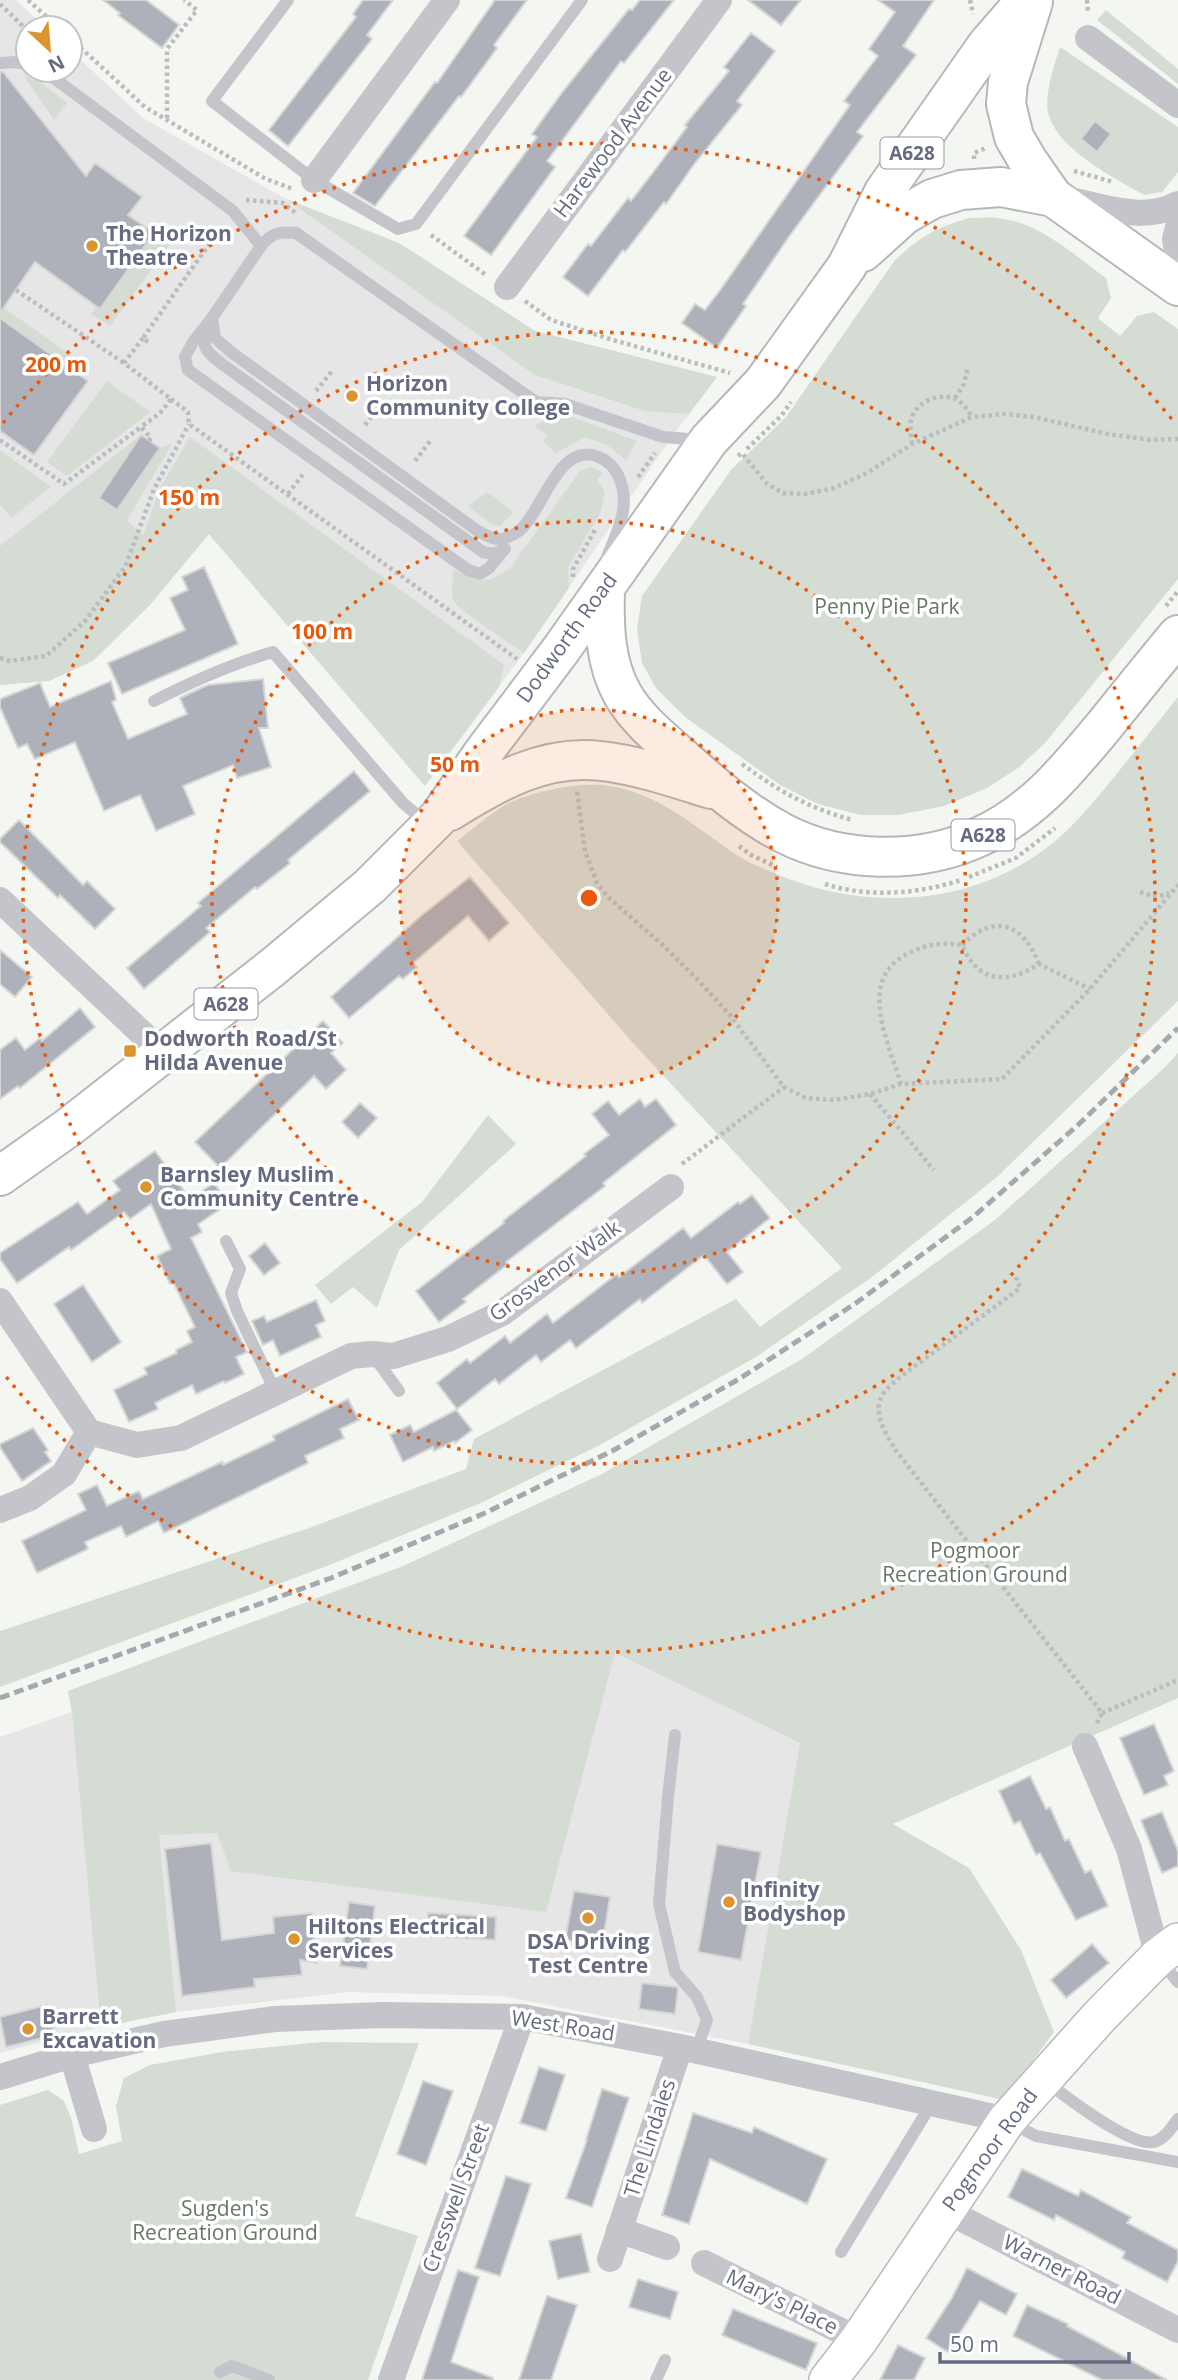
<svg xmlns="http://www.w3.org/2000/svg" width="1178" height="2380" viewBox="0 0 1178 2380" font-family="'Open Sans',sans-serif">
  <style>
    .built { fill: #e5e6e5 }
    .green { fill: #d4dcd4 }
    .building { fill: #aeb1ba; stroke: #d6d7d5; stroke-width: 2 }
    .lines { fill: none; stroke-linecap: round; stroke-linejoin: round }
    .secondary-casing { stroke: #b8b9c0; stroke-width: 40 }
    .highway-casing { stroke: #b6b7bc; stroke-width: 42 }
    .path { stroke: #bbbcbf; stroke-width: 4.5; stroke-dasharray: 3.5 3.5; stroke-linecap: butt }
    .lane { stroke: #c4c5ca; stroke-width: 12 }
    .street { stroke: #c4c5ca; stroke-width: 26 }
    .secondary { stroke: #fff; stroke-width: 37 }
    .highway { stroke: #fff; stroke-width: 38 }
    .rail { stroke: #a6a8b0; stroke-width: 5; stroke-dasharray: 10 5; stroke-linecap: butt }
    .ring { fill: none; stroke: #e8590c; stroke-width: 3.5; stroke-dasharray: 3.5 7 }
    .poi-dot { fill: #dc952c; stroke: #fff; stroke-width: 2.5 }
    .labels { text-anchor: middle; stroke-width: 7; stroke-linejoin: round; paint-order: stroke }
    .shield { fill: #fff; stroke: #9497a8; stroke-width: 2 }
    .shield-label { font-size: 19px; font-weight: bold; fill: #666b82 }
    .street-label { font-size: 21px; fill: #666b82; stroke: #fff }
    .poi-label { font-size: 21px; font-weight: bold; fill: #666b82; stroke: #fff; text-anchor: start }
    .park-label { font-size: 21px; fill: #647968; stroke: #fff }
    .centre { fill: #e8590c; stroke: #fff; stroke-width: 3.5 }
    .ring-label { font-size: 21px; text-anchor: middle; font-weight: bold; fill: #e8590c; stroke: #fff; stroke-width: 7; stroke-linejoin: round; paint-order: stroke }
  </style>
  <rect width="100%" height="100%" fill="#f4f6f2"/>
  <path class="built" d="M0,0H16L46,28H28V70H70V50L143,118L286,199L399,243L535,331L717,377L671,438L524,653L425,786L183,504L143,600L0,677Z
    M226,1633L615,1653L800,1743L748,2044L502,1996L347,1992L176,2012L101,2027L0,2053V1737L72,1712L68,1691Z"/>
  <path class="green" d="M1106,10L1178,69V84L1097,20Z
    M1060,47L1178,127V172L1162,192L1144,195C1116,179 1059,150 1049,116C1043,97 1054,66 1060,47Z
    M24,76L40,82L67,103L54,120Z
    M286,199L399,243L535,331L717,377L689,414L645,411L535,375Z
    M969,218C978,218 988,217 997,218C1039,222 1073,254 1106,278L1111,298L1098,318L1120,336L1137,316L1154,312L1178,329V579L1045,743L1018,768L987,788L944,806L898,815H861L818,804L780,785L685,717L656,688L642,663L637,629L642,596L731,470L786,417L895,260C921,236 935,228 969,218Z
    M157,229L173,240L110,326L91,314L96,306L100,308Z
    M0,305L72,356L66,365L0,318Z
    M107,381L150,412L67,476L47,462Z
    M569,416L637,441L626,460L607,445L585,437L556,453L543,441L547,435L534,426L550,417Z
    M141,435L159,448L172,444L127,520L143,536L159,490L190,437L504,665L499,687L425,786L209,534L150,605L93,661L49,681L0,685V546Z
    M0,450L51,487L11,518L0,504Z
    M592,467L603,473L597,480L605,492L600,514L568,567L569,588L524,653C513,645 460,611 455,603C448,592 455,580 453,569C479,583 486,586 511,567L580,471Z
    M487,492L514,512L500,526L491,524L468,506Z
    M1178,697V1001L997,1177L872,1277L756,1357L600,1445L483,1502L327,1566L0,1687V1631L309,1528L466,1469L474,1439L736,1299L760,1327L842,1268L633,1043L457,841C473,829 495,809 513,801C537,791 575,783 601,785C659,790 698,831 745,860C754,865 764,869 774,873C866,913 975,907 1054,842C1077,823 1096,799 1115,776C1136,750 1157,723 1178,697Z
    M1178,1053V1698L893,1824L969,1868L1021,1950L1054,2032L1004,2100L748,2044L800,1743L615,1653L546,1912L231,1871L217,1833L159,1835L176,2012L101,2027L72,1712L68,1691L403,1566L600,1475L802,1359L995,1220L1162,1070Z
    M488,1115L516,1144L399,1250L377,1308L353,1287L331,1304L315,1285L422,1202Z
    M322,2042L419,2043L355,2216L418,2236L368,2380H0V2105L48,2090L63,2100L71,2117L79,2154L122,2141L116,2106L124,2078L150,2065L222,2052Z"/>
  <path class="building" d="M103,0H146L179,25L162,48L118,15L120,13Z
    M363,0H393L367,35L372,39L288,146L269,130L356,17L353,14Z
    M495,0H527L494,45L497,48L461,97L459,96L375,206L353,193L435,82L437,83Z
    M640,0H674L624,63L621,61L547,161L555,167L491,255L464,236L537,137L532,134L564,90L629,9L632,10Z
    M748,0H801L781,25Z
    M878,0H934L903,46L916,55L857,132L863,136L788,238L743,304L746,306L717,348L682,323L695,304L705,310L721,289L850,105L844,101L878,56L869,49L895,12Z
    M751,33L775,51L737,101L742,105L695,163L666,204L664,202L625,252L623,250L588,296L563,277L588,244L591,246L628,198L631,201L658,166L687,127L685,125L729,71L724,67Z
    M0,72H3L86,176L95,163L142,197L128,215L154,233L100,309L35,262L0,313Z
    M1095,121L1111,134L1097,152L1081,139Z
    M0,318L88,381L34,455L0,431Z
    M141,435L160,448L117,510L99,498Z
    M204,567L238,644L122,694L108,663L185,630L170,598L188,590L182,577Z
    M263,679L268,728H259L271,767L237,778L233,765L183,786L195,814L156,831L140,795L104,811L75,742L35,759L27,744L18,748L0,707V699L40,683L50,707L111,681L116,700L112,702L128,739L187,714L180,698L201,688L208,685Z
    M354,771L370,791L288,860L290,863L257,889L255,887L206,928L210,932L144,989L127,968L201,906L198,903Z
    M19,820L83,885L87,881L115,909L95,929L60,895L58,898L0,842V839Z
    M470,877L509,923L489,941L468,916L413,963L417,967L403,979L399,976L349,1018L331,997L421,916Z
    M0,950L32,977L15,997L0,984Z
    M80,1008L95,1027L20,1088L18,1086L0,1099V1050L16,1038L25,1050L40,1038L42,1041Z
    M323,1021L343,1043L331,1053L346,1070L326,1089L314,1076L220,1168L195,1142Z
    M640,1099L645,1107L656,1099L676,1125L603,1183L605,1186L506,1262L508,1264L463,1299L466,1302L439,1322L416,1291L504,1223L503,1221L586,1156L584,1154L609,1135L592,1114L608,1101L619,1115Z
    M360,1103L377,1118L358,1138L342,1122Z
    M155,1151L190,1199L214,1183L228,1204L198,1224L202,1232L191,1238L247,1352L236,1357L244,1374L225,1383L224,1381L196,1394L192,1385L155,1403L158,1409L129,1422L114,1390L147,1374L144,1368L177,1353L176,1350L192,1342L187,1331L195,1327L173,1282L170,1284L157,1256L171,1249L151,1204L130,1219L124,1212L71,1250L69,1247L17,1283L0,1259V1253L78,1202L87,1214L120,1190L113,1181Z
    M752,1195L770,1218L727,1252L743,1272L727,1284L704,1255L642,1303L640,1299L576,1348L570,1340L541,1362L536,1355L499,1384L495,1379L457,1409L437,1383L467,1359L470,1363L505,1336L510,1343L547,1314L553,1323L617,1274L619,1277L683,1228L691,1238L738,1202L740,1204Z
    M265,1243L280,1263L264,1275L249,1256Z
    M83,1285L121,1342L92,1362L54,1304Z
    M316,1300L325,1321L316,1325L321,1337L280,1356L273,1340L263,1345L252,1321L264,1316L267,1322Z
    M348,1399L359,1420L340,1429L344,1438L305,1456L308,1463L164,1533L158,1521L126,1537L121,1526L85,1542L88,1549L37,1573L22,1541L86,1510L78,1494L97,1485L107,1506L139,1491L143,1499L222,1462L223,1465L275,1440L273,1436Z
    M456,1410L472,1430L455,1443L454,1441L434,1451L433,1447L403,1462L390,1435L410,1425L414,1432Z
    M33,1428L48,1450L45,1452L51,1461L22,1481L0,1447V1444Z
    M1154,1724L1174,1771L1164,1776L1168,1785L1144,1795L1120,1738Z
    M1030,1776L1046,1809L1050,1807L1065,1841L1069,1839L1085,1873L1091,1870L1108,1906L1076,1920L1040,1853L1036,1855L1020,1821L1014,1824L999,1791Z
    M1162,1812L1178,1851V1866L1162,1873L1141,1820Z
    M211,1843L222,1940L274,1933L273,1917L312,1913L316,1963L300,1960L302,1975L254,1979L255,1987L182,1996L165,1849Z
    M717,1844L761,1852L741,1960L698,1952Z
    M574,1891L610,1897L602,1946L565,1940Z
    M349,1902L375,1906L367,1969L340,1966Z
    M428,1913L496,1917L495,1940L427,1936Z
    M1092,1944L1109,1963L1066,1998L1051,1980Z
    M642,1983L677,1987L678,1989L675,2014L639,2009Z
    M47,2005L55,2035L6,2047L0,2017Z
    M539,2067L565,2075L546,2131L520,2123Z
    M423,2081L453,2091L426,2165L397,2154Z
    M602,2089L629,2098L592,2207L566,2198L587,2140H586Z
    M693,2113L752,2133L754,2127L827,2159L807,2204L710,2159L689,2224L662,2215Z
    M1022,2169L1078,2196L1081,2190L1131,2217L1127,2223L1178,2250V2261L1167,2282L1122,2258L1125,2252L1090,2233L1056,2215L1054,2220L1008,2197Z
    M506,2176L531,2184L500,2276L475,2268Z
    M581,2234L590,2272L558,2279L549,2241Z
    M967,2268L1017,2294L1006,2315L980,2301L948,2352L926,2338L952,2298Z
    M458,2270L479,2277L451,2362L493,2378V2380H422Z
    M638,2279L678,2292L670,2319L629,2307Z
    M547,2296L577,2305L551,2380H519Z
    M1027,2305L1068,2324L1067,2326L1167,2380H1102L1013,2336Z
    M733,2309L817,2343L806,2370L722,2335Z
    M898,2345L925,2358L914,2380H880Z"/>
  <g class="lines">
    <g class="secondary-casing">
      <path id="secondary" d="M828,2380L859,2340L1007,2120L1099,2017L1158,1957L1178,1942"/>
    </g>
    <g class="highway-casing">
      <path id="highway" d="M1033,2L1008,82L1006,104L1014,137L1028,161L1053,197L1178,286
        M863,252L904,215L932,199L961,190L1001,187L1053,197
        M605,587C604,624 604,662 623,695C638,721 663,740 685,760C715,787 747,814 783,833C841,863 919,865 979,837C1033,813 1067,770 1104,726C1129,695 1153,665 1178,635
        M450,811C496,782 545,754 601,761C638,765 675,778 711,789
        M0,1176L69,1127L273,967L370,886L439,817L483,753L560,651L709,440L763,383L847,266L884,192L987,45L1026,0"/>
    </g>
    <path class="path" d="M28,0L59,28
      M970,0L973,14
      M1087,0L1088,13
      M0,4L28,31
      M70,38L145,107L266,179L293,189
      M167,118V49L197,10L184,0
      M974,159V153L986,148
      M1074,171L1113,182
      M246,200L283,203L297,214
      M431,235L486,275
      M16,290L124,363
      M525,301L551,320L613,340L730,373
      M143,338L124,363L171,399L160,413L141,427L151,438L149,441
      M148,342L143,338L222,226
      M316,391L332,371
      M955,398L964,384L968,366
      M171,399L188,412L189,424L517,659
      M365,425L379,407
      M0,440L64,484L141,427
      M912,444C911,435 909,426 912,417C917,402 938,393 953,398C962,401 967,409 972,417
      M747,449L782,415L791,402
      M738,456L742,453L767,484L783,493L806,494L834,488L867,473L912,444L972,417L1005,414L1034,417L1108,434L1150,440L1178,439
      M415,461L430,441
      M638,477L655,453
      M288,494L304,473
      M573,577V569L596,528
      M1166,606L1178,591
      M0,658L10,661L46,656L85,621L125,567L154,489L189,424
      M742,764C780,792 807,807 852,820
      M577,792L585,851L597,883L608,897L666,948L698,980L729,1014L784,1087L806,1098L834,1100L870,1094L901,1084L1002,1079L1090,989L1178,885
      M739,846L751,855L777,867
      M969,877L1016,858L1055,828
      M825,884C869,898 918,894 961,880
      M1140,892L1156,897L1169,893
      M962,945C995,912 1023,924 1039,964
      M901,1084C889,1043 855,979 909,953C927,944 942,942 962,945C978,983 1007,985 1039,964L1090,989
      M870,1094L934,1170
      M682,1164L784,1087
      M1016,1277L1020,1288L899,1378C894,1383 887,1388 883,1394C871,1413 887,1436 897,1452L1102,1713L1096,1725
      M1102,1713L1178,1680"/>
    <path class="lane" d="M288,0L212,101L314,180L398,229L416,224L582,0
      M0,63L15,62L28,65
      M43,70L233,211L261,246
      M212,318L193,342L185,357L188,370L468,570L480,574L489,568L503,551
      M208,327C200,348 206,351 222,364L483,552L493,554L505,549
      M607,557C618,530 632,504 618,475C614,467 608,461 599,457C558,440 543,512 519,531C501,544 492,540 475,529L231,352L215,338L212,318L261,246C271,233 280,231 296,233L536,402L565,404L663,437L702,440
      M154,701C193,681 231,664 273,652L403,803L428,824
      M226,1241L240,1269L231,1293L237,1311L275,1391
      M372,1354L399,1391
      M675,1735L668,1797L659,1904L675,1972L697,1997L707,2020L696,2051
      M1160,1960L1178,1982
      M1045,2081C1065,2096 1130,2147 1154,2142C1165,2139 1172,2127 1178,2119
      M1010,2122L1036,2136L1178,2162
      M841,2252L932,2103
      M220,2372L232,2366L269,2380
      M656,2380L665,2360"/>
    <path class="street" d="M1088,38L1178,105
      M314,180L447,0
      M1065,199C1102,206 1143,223 1178,204
      M1178,227L1175,239L1178,259
      M507,287L719,0
      M0,900L163,1053
      M0,1301L89,1432L137,1445L181,1438L351,1356L372,1354L393,1356L448,1339L502,1313L671,1187
      M0,1510L30,1498L64,1474L89,1432
      M1085,1746L1129,1849L1158,1957
      M72,2055L94,2129
      M0,2077L72,2055L164,2034L275,2019L382,2015L522,2017L680,2047L1007,2120
      M945,2210L1178,2330
      M619,2230L667,2247
      M610,2259L680,2047
      M704,2263L859,2340
      M391,2380L522,2017"/>
    <use href="#secondary" class="secondary"/>
    <use href="#highway" class="highway"/>
    <path class="rail" d="M0,1698L331,1578L485,1513L614,1450L739,1379L856,1303L973,1217L1078,1125L1178,1028"/>
  </g>
  <circle cx="589" cy="898" r="189" fill="#e8590c" fill-opacity=".12"/>
  <g class="ring">
    <circle cx="589" cy="898" r="189"/>
    <circle cx="589" cy="898" r="377"/>
    <circle cx="589" cy="898" r="566"/>
    <path d="M1175 1373A754 754 0 0 1 3 1373M3 423A754 754 0 0 1 1175 423"/>
  </g>
  <g class="poi-dot">
    <circle cx="92" cy="246" r="7"/>
    <circle cx="352" cy="396" r="7"/>
    <rect x="123" y="1044" width="14" height="14" rx="3.5"/>
    <circle cx="146" cy="1187" r="7"/>
    <circle cx="729" cy="1902" r="7"/>
    <circle cx="588" cy="1918" r="7"/>
    <circle cx="294" cy="1939" r="7"/>
    <circle cx="28" cy="2029" r="7"/>
  </g>
  <g class="labels">
    <g class="shield">
      <rect x="880.5" y="137.5" width="63" height="31" rx="5"/>
      <rect x="951.5" y="819.5" width="63" height="31" rx="5"/>
      <rect x="194.5" y="988.5" width="63" height="31" rx="5"/>
    </g>
    <g class="shield-label">
      <text x="912" y="160">A628</text>
      <text x="983" y="842">A628</text>
      <text x="226" y="1011">A628</text>
    </g>
    <g class="street-label">
      <text transform="translate(613 143) rotate(-53)" y="7">Harewood Avenue</text>
      <text transform="translate(567 638) rotate(-54)" y="7">Dodworth Road</text>
      <text transform="translate(555 1271) rotate(-36)" y="7">Grosvenor Walk</text>
      <text transform="translate(563 2026) rotate(9)" y="7">West Road</text>
      <text transform="translate(650 2138) rotate(-72)" y="7">The Lindales</text>
      <text transform="translate(990 2150) rotate(-54)" y="7">Pogmoor Road</text>
      <text transform="translate(456 2198) rotate(-70)" y="7">Cresswell Street</text>
      <text transform="translate(1062 2270) rotate(27)" y="7">Warner Road</text>
      <text transform="translate(782 2302) rotate(26)" y="7">Mary's Place</text>
    </g>
    <g class="poi-label">
      <text x="106" y="241">The Horizon<tspan x="106" dy="24">Theatre</tspan></text>
      <text x="366" y="391">Horizon<tspan x="366" dy="24">Community College</tspan></text>
      <text x="144" y="1046">Dodworth Road/St<tspan x="144" dy="24">Hilda Avenue</tspan></text>
      <text x="160" y="1182">Barnsley Muslim<tspan x="160" dy="24">Community Centre</tspan></text>
      <text x="743" y="1897">Infinity<tspan x="743" dy="24">Bodyshop</tspan></text>
      <text x="308" y="1934">Hiltons Electrical<tspan x="308" dy="24">Services</tspan></text>
      <text x="588" y="1949" text-anchor="middle">DSA Driving<tspan x="588" dy="24">Test Centre</tspan></text>
      <text x="42" y="2024">Barrett<tspan x="42" dy="24">Excavation</tspan></text>
    </g>
    <g class="park-label">
      <text x="887" y="614">Penny Pie Park</text>
      <text x="975" y="1558">Pogmoor<tspan x="975" dy="24">Recreation Ground</tspan></text>
      <text x="225" y="2216">Sugden's<tspan x="225" dy="24">Recreation Ground</tspan></text>
    </g>
  </g>
  <circle cx="589" cy="898" r="10" class="centre"/>
  <g class="ring-label">
    <text x="56" y="372">200 m</text>
    <text x="189" y="505">150 m</text>
    <text x="322" y="639">100 m</text>
    <text x="455" y="772">50 m</text>
  </g>
  <g transform="translate(49 49) rotate(154)"><circle r="33" fill="#ffffff" stroke="#c2c4cd" stroke-width="2"/>
  <path d="M0-5L12 26L0 18L-12 26Z" fill="#dc952c"/>
  <text y="-10" font-size="19" font-weight="bold" text-anchor="middle" fill="#666b82">N</text>
  </g>
  <path d="M940 2352v10h189v-10" fill="none" stroke="#666b82" stroke-width="3.5"/>
  <text x="950" y="2352" font-size="21" fill="#666b82" stroke="#ffffff" stroke-width="5" paint-order="stroke">50 m</text>
</svg>
